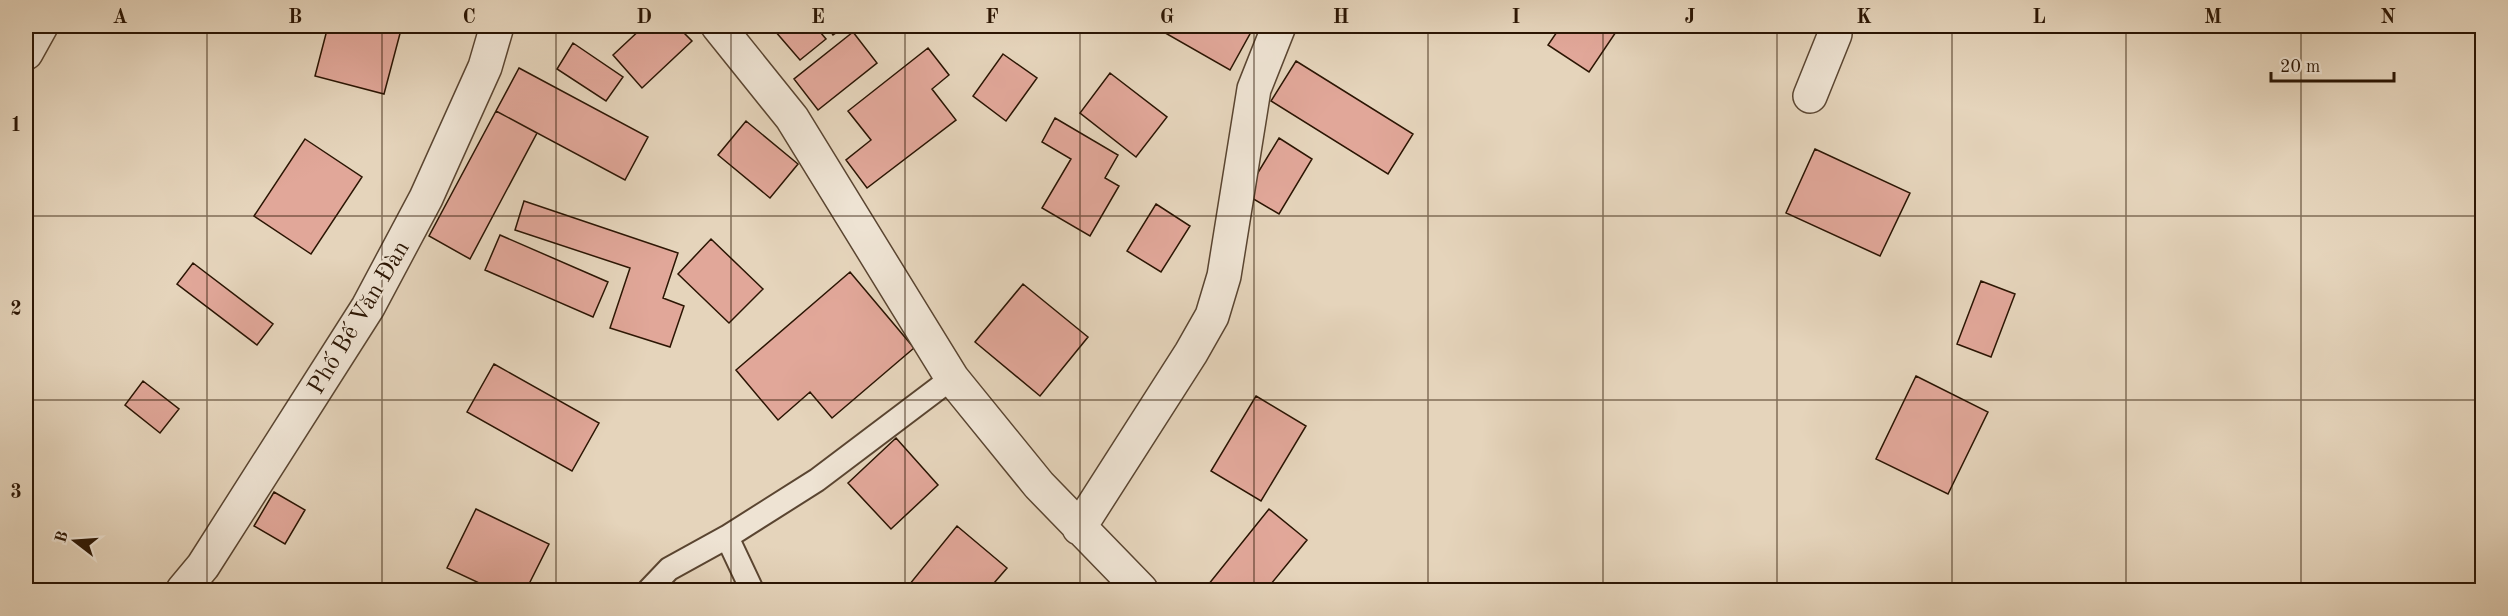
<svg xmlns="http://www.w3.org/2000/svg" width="2508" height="616" viewBox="0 0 2508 616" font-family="'Old Standard TT',serif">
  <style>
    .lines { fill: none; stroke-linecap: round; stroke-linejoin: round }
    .stream { stroke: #6b776b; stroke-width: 12 }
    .building { fill: #e1a799; stroke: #2b1503; stroke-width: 1.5 }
    .service-casing { stroke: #5a4531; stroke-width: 26 }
    .minor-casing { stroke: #5a4531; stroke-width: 36 }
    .service { stroke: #eee3d3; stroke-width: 22 }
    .minor { stroke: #eee3d3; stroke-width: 33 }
    .grid { fill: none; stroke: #2b1503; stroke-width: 1.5; stroke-opacity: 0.55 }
    .labels { text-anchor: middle; stroke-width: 4.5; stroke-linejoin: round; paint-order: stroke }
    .street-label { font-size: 24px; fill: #2b1503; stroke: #eee3d3 }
    .neatline { fill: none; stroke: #2b1503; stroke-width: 2 }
    .grid-label { font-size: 20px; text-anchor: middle; font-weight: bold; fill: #2b1503 }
  </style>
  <rect width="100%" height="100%" fill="#e5d4bb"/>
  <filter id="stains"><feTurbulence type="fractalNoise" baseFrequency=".00333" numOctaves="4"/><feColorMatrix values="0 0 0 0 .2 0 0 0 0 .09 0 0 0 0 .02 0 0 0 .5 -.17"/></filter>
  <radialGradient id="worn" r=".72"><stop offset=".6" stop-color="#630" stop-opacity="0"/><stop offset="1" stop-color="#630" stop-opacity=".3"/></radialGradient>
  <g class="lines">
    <path class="stream" d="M2481,590L2482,571"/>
  </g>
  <path class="building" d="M328,26H402L384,94L315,76Z
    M644,26H677L692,41L642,88L613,55Z
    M781,26H815L826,39L800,60L775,31Z
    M827,26H846L833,35Z
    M1153,26H1240L1251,32L1230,70Z
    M1561,26H1620L1589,72L1548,45Z
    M853,32L877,63L818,110L794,79Z
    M573,43L623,77L606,101L557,69Z
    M928,48L949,75L932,89L956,120L867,188L846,160L871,140L848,111Z
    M1003,54L1037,78L1006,121L973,96Z
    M1296,61L1413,134L1388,174L1271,101Z
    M519,68L648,137L625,180L496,111Z
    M1110,73L1167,117L1136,157L1080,113Z
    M496,111L537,133L470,259L429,236Z
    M1055,118L1118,155L1105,178L1119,186L1090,236L1042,208L1071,159L1042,142Z
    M746,121L798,164L770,198L718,155Z
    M1279,138L1312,159L1279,214L1245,194Z
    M305,139L362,177L311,254L254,216Z
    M1815,149L1910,193L1880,256L1786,213Z
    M524,201L678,253L663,298L684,306L670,347L610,328L630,268L515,230Z
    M1156,204L1190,226L1161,272L1127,251Z
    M500,235L608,282L593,317L485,270Z
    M711,239L763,289L729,323L678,274Z
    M193,263L273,324L257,345L177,284Z
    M850,272L914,348L832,418L810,392L778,420L736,370Z
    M1981,281L2015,294L1991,357L1957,344Z
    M1023,284L1088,337L1040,396L975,342Z
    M494,364L599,423L572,471L467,412Z
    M1916,376L1988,412L1948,494L1876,459Z
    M143,381L179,409L160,433L125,405Z
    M1256,396L1306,426L1261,501L1211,471Z
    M896,438L938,485L891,529L848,483Z
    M274,492L305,510L285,544L254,526Z
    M476,509L549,544L526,590H494L447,568Z
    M1269,509L1307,540L1266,590H1204Z
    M957,526L1007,568L988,590H916L909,585Z"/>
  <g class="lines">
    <g class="service-casing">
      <path id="service" d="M649,590L669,569L727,537
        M752,590L727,537L817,480L952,378"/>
    </g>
    <g class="minor-casing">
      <path id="minor" d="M718,26L792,118L952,378L1039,485L1141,590
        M26,53L41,26
        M1810,96L1835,34V26
        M1079,528L1191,353L1212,316L1224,276L1254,89L1279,26
        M183,590L203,566L368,307L426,198L485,67L497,26"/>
    </g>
    <use href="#service" class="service"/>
    <use href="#minor" class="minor"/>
  </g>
  <path class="grid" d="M207,26V590M382,26V590M556,26V590M731,26V590M905,26V590M1080,26V590M1254,26V590M1428,26V590M1603,26V590M1777,26V590M1952,26V590M2126,26V590M2301,26V590M26,216H2482M26,400H2482"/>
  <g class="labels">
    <g class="street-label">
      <text transform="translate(358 317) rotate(-59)" y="8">Phố Bế Văn Đàn</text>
    </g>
  </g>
  <rect width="2508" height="616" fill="none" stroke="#e5d4bb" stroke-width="66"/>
  <g transform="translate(75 541) rotate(287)" stroke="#eee3d3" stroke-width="4.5" paint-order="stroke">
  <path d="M0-4.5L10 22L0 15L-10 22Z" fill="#2b1503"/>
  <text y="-9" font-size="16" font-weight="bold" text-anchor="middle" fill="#2b1503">B</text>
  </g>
  <path d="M2271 72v9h123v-9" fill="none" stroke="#2b1503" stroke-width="3"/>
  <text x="2280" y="72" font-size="18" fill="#2b1503" stroke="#eee3d3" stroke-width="4.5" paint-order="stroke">20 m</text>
  <rect x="33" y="33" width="2442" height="550" class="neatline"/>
  <g class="grid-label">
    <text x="120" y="23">A</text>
    <text x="295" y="23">B</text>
    <text x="469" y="23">C</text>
    <text x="644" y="23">D</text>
    <text x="818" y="23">E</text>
    <text x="992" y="23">F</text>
    <text x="1167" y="23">G</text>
    <text x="1341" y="23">H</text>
    <text x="1516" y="23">I</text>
    <text x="1690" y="23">J</text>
    <text x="1864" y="23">K</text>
    <text x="2039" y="23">L</text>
    <text x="2213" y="23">M</text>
    <text x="2388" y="23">N</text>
    <text x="16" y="131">1</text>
    <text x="16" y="315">2</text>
    <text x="16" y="498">3</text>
  </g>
  <rect width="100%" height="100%" filter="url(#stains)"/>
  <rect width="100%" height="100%" fill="url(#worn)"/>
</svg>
